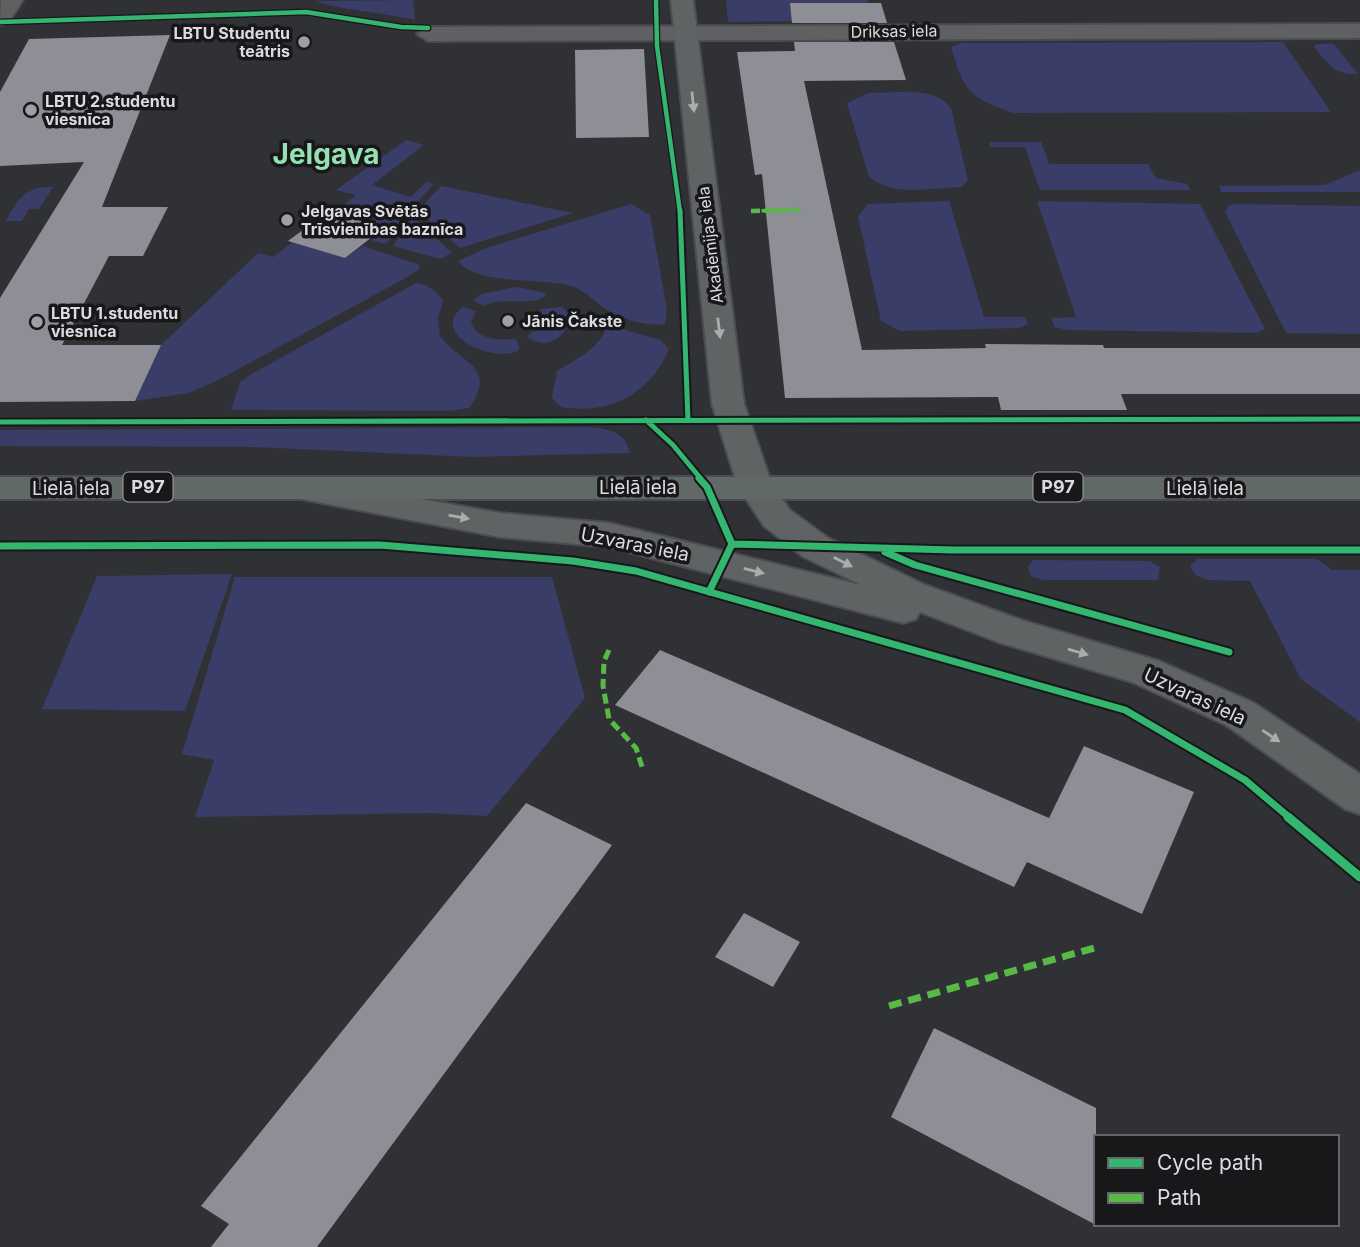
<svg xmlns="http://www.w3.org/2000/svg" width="1360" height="1247" viewBox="0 0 1360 1247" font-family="Inter,sans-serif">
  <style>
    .green { fill: #3a3d68 }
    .building { fill: #8e8e96 }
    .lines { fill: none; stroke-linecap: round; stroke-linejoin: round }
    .minor-casing { stroke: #4c4c50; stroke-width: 4 }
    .tertiary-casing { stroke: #4c4c50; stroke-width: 4 }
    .secondary-casing { stroke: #4c4c50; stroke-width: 4 }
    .primary-casing { stroke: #4c4c50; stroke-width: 4 }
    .minor { fill: #5f6062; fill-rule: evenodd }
    .tertiary { fill: #5f6062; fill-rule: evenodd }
    .secondary { fill: #5f6363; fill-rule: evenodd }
    .primary { fill: #606966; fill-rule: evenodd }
    .quiet-far3 { stroke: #58b947; stroke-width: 3.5; stroke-dasharray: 7 3.5; stroke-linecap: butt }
    .quiet-far2 { stroke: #58b947; stroke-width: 4.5; stroke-dasharray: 9 4.5; stroke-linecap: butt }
    .quiet-far1 { stroke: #58b947; stroke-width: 5; stroke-dasharray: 10 5; stroke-linecap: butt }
    .quiet { stroke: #58b947; stroke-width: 7; stroke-dasharray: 13 7; stroke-linecap: butt }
    .cycleway-far3-casing { stroke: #18181b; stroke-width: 7 }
    .cycleway-far2-casing { stroke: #18181b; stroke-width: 9 }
    .cycleway-far1-casing { stroke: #18181b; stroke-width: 11 }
    .cycleway-casing { stroke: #18181b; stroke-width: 13 }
    .cycleway-far3 { stroke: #33b770; stroke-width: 4.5 }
    .cycleway-far2 { stroke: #33b770; stroke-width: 5 }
    .cycleway-far1 { stroke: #33b770; stroke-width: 7 }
    .cycleway { stroke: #33b770; stroke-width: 9 }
    .oneway { fill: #aaacae }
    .poi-dot { fill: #a0a0a4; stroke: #18181b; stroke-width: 2.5 }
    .labels { text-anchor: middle; stroke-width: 7; stroke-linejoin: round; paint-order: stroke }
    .far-street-label { font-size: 16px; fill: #dcdce0; stroke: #18181b }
    .far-poi-label { font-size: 16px; font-weight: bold; fill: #dcdce0; stroke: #18181b; text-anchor: start }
    .shield { fill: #18181b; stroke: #a1a1a5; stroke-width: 2 }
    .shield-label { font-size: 18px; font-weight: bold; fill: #dcdce0 }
    .street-label { font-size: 19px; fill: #dcdce0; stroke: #18181b }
    .far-town-label { font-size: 28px; font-weight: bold; fill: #96e1b2; stroke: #18181b }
  </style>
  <rect width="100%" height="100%" fill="#303135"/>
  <path class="green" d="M413,0L415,20C397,15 323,7 316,1Z
    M726,0H867L873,20L728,22Z
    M1283,42L1331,112L1013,113C968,96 965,93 951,47L960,43Z
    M1316,44H1334L1358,74C1333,75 1330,65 1314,47Z
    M868,93C895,93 934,85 951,108L968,181L961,187C931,188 893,197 869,177L847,103Z
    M406,140L424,145L372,185L410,197L427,182L434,184L406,214L386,244L371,240L384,227L350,218L358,212L341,207L356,195L336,190Z
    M989,142H1041L1049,164H1148L1156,178L1187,184L1190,190H1040L1025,147H990Z
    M1360,170V192H1221L1219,186L1325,185Z
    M441,186L573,213L460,248L418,211Z
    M53,187L39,209H29L22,221H6C17,199 26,186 53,187Z
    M949,201L984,317H1025L1028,324L1019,328L900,331L881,321L858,216L868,204Z
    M1037,201L1200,204L1265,329L1257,333L1067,330L1055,327L1051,318L1076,317Z
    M631,204L650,215L667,310L665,324C647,327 617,318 603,307C591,298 582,288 567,285C539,278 476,285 458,261L486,248Z
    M1236,204L1360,206V334L1286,333L1225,212L1229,205Z
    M412,219H416L452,253L440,259L393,246Z
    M293,242L345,258L363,246L420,265L418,270L402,280L220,379L189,393L135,401L161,345L258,253L273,257Z
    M416,283C428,284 437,291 443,301L438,318L440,336C459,362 499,367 469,408L448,411L231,410L240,382L250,375Z
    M516,287L546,293L545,296C530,308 505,295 483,306L473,300L482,294Z
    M463,307L476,311L471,322C478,341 499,340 516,339L520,349C499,366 426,335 463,307Z
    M562,307L570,314C570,336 545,353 527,336L541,326L544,319L540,309Z
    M607,325L661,340L669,349C650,394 610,415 561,407L552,398L557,371C576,359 601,348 607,325Z
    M590,427C610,429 625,432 630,453L473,457L252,447L0,446V430Z
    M1198,559H1317L1332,570H1360V722L1301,679L1250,581L1208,580L1195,575L1190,565Z
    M1033,560L1150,561L1160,567L1158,580H1043L1031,576L1028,568Z
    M232,574L185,711L42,709L97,576Z
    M235,577H552L585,698L487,816L428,813L195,817L214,760L182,754Z"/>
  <path class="building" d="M790,3H881L887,23H792Z
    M170,35L102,207H168L143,256H109L62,345H161L135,401L0,402V298L84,162L0,166V92L29,39Z
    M794,42H894L906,80L804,81L862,350L986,348L985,344L1103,345L1104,348H1360V394H1121L1127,410H1001L998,397L785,398L762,174L755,175L737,52L795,51Z
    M644,49L649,137L576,138L575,50Z
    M327,212L385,227L345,258L288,241Z
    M660,650L1049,818L1084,746L1194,792L1142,914L1027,862L1014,887L615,705Z
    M526,803L612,845L317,1247H211L229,1224L201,1206Z
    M744,913L800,942L773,987L715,957Z
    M934,1028L1096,1108V1225L891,1117Z"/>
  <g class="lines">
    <g class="minor-casing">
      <path id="minor" d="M1360,24V38L428,41L417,34L428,27Z"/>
    </g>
    <g class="tertiary-casing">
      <path id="tertiary" d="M1,0H23L8,23L0,25Z"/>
    </g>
    <g class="secondary-casing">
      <path id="secondary" d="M671,0H693L744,404L772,485L790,510L828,538L925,585L1024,621L1159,661L1254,703L1360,774V814L1345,809L1226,725L1132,682L998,642L920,612L916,619L903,623L609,547L500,537L296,498L291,490L296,482L308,479L500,513L609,523L861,585L802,556L764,526L738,487L712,404Z"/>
    </g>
    <g class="primary-casing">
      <path id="primary" d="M0,477H1360V499H0Z"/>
    </g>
    <use href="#minor" class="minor"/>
    <use href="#tertiary" class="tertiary"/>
    <use href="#secondary" class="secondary"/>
    <use href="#primary" class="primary"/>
    <path class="quiet-far3" d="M751,211L804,210"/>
    <path class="quiet-far2" d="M751,211L796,210"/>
    <path class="quiet-far1" d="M609,650L604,661L603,686L609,719L636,748L643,770"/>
    <path class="quiet" d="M889,1006L1094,948"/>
    <g class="cycleway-far3-casing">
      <path id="cycleway-far3" d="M656,0L657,46L680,212
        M0,22L306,12L401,27L428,28"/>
    </g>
    <g class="cycleway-far2-casing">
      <path id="cycleway-far2" d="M680,210L688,420
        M646,420L673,445L701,479
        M0,422L1360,419"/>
    </g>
    <g class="cycleway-far1-casing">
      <path id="cycleway-far1" d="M699,478L707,487L732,544L709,592
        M732,544L953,550H1360
        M0,546L380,545L573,561L636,571L1125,710L1245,780L1290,818
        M885,552L915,565L1229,652"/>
    </g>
    <g class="cycleway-casing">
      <path id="cycleway" d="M1288,817L1360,877"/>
    </g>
    <use href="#cycleway-far3" class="cycleway-far3"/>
    <use href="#cycleway-far2" class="cycleway-far2"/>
    <use href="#cycleway-far1" class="cycleway-far1"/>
    <use href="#cycleway" class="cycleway"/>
  </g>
  <defs><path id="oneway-solid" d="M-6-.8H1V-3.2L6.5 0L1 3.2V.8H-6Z" transform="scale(1.75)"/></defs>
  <g class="oneway">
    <use href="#oneway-solid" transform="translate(693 102) rotate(84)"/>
    <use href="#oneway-solid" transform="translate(719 328) rotate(83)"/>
    <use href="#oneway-solid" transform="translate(459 517) rotate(10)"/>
    <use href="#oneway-solid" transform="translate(843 562) rotate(27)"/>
    <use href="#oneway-solid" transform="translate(754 571) rotate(14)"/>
    <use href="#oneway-solid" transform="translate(1078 652) rotate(16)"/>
    <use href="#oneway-solid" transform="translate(1271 736) rotate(34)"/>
  </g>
  <g class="poi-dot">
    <circle cx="304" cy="42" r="7"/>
    <circle cx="31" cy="110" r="7"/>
    <circle cx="287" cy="220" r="7"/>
    <circle cx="508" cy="321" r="7"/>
    <circle cx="37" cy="322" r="7"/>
  </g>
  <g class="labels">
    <g class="far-street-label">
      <text transform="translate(894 31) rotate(-1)" y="6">Driksas iela</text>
      <text transform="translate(710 245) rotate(-97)" y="6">Akadēmijas iela</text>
    </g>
    <g class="far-poi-label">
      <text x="290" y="39" text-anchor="end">LBTU Studentu<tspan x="290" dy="18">teātris</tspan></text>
      <text x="45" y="107">LBTU 2.studentu<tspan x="45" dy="18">viesnīca</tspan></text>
      <text x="301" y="217">Jelgavas Svētās<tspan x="301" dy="18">Trīsvienības baznīca</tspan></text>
      <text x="51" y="319">LBTU 1.studentu<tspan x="51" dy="18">viesnīca</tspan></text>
      <text x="522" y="327">Jānis Čakste</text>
    </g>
    <g class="shield">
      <rect x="123.5" y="472.5" width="49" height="29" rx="5"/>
      <rect x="1033.5" y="472.5" width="49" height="29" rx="5"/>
    </g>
    <g class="shield-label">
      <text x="148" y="493">P97</text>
      <text x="1058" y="493">P97</text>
    </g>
    <g class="street-label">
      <text x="638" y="494">Lielā iela</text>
      <text x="71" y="495">Lielā iela</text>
      <text x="1205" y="495">Lielā iela</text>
      <text transform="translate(635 544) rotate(11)" y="7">Uzvaras iela</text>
      <text transform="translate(1195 696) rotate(25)" y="7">Uzvaras iela</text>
    </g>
    <g class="far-town-label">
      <text x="326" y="164">Jelgava</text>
    </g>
  </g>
  <rect x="1094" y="1135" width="245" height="91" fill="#18181b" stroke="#66666a" stroke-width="2"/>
  <rect x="1108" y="1158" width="35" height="10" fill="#33b770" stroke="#66666a" stroke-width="2"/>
  <text x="1157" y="1170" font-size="21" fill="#dcdce0">Cycle path</text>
  <rect x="1108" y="1193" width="35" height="10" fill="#58b947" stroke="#66666a" stroke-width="2"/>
  <text x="1157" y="1205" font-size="21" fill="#dcdce0">Path</text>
</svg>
